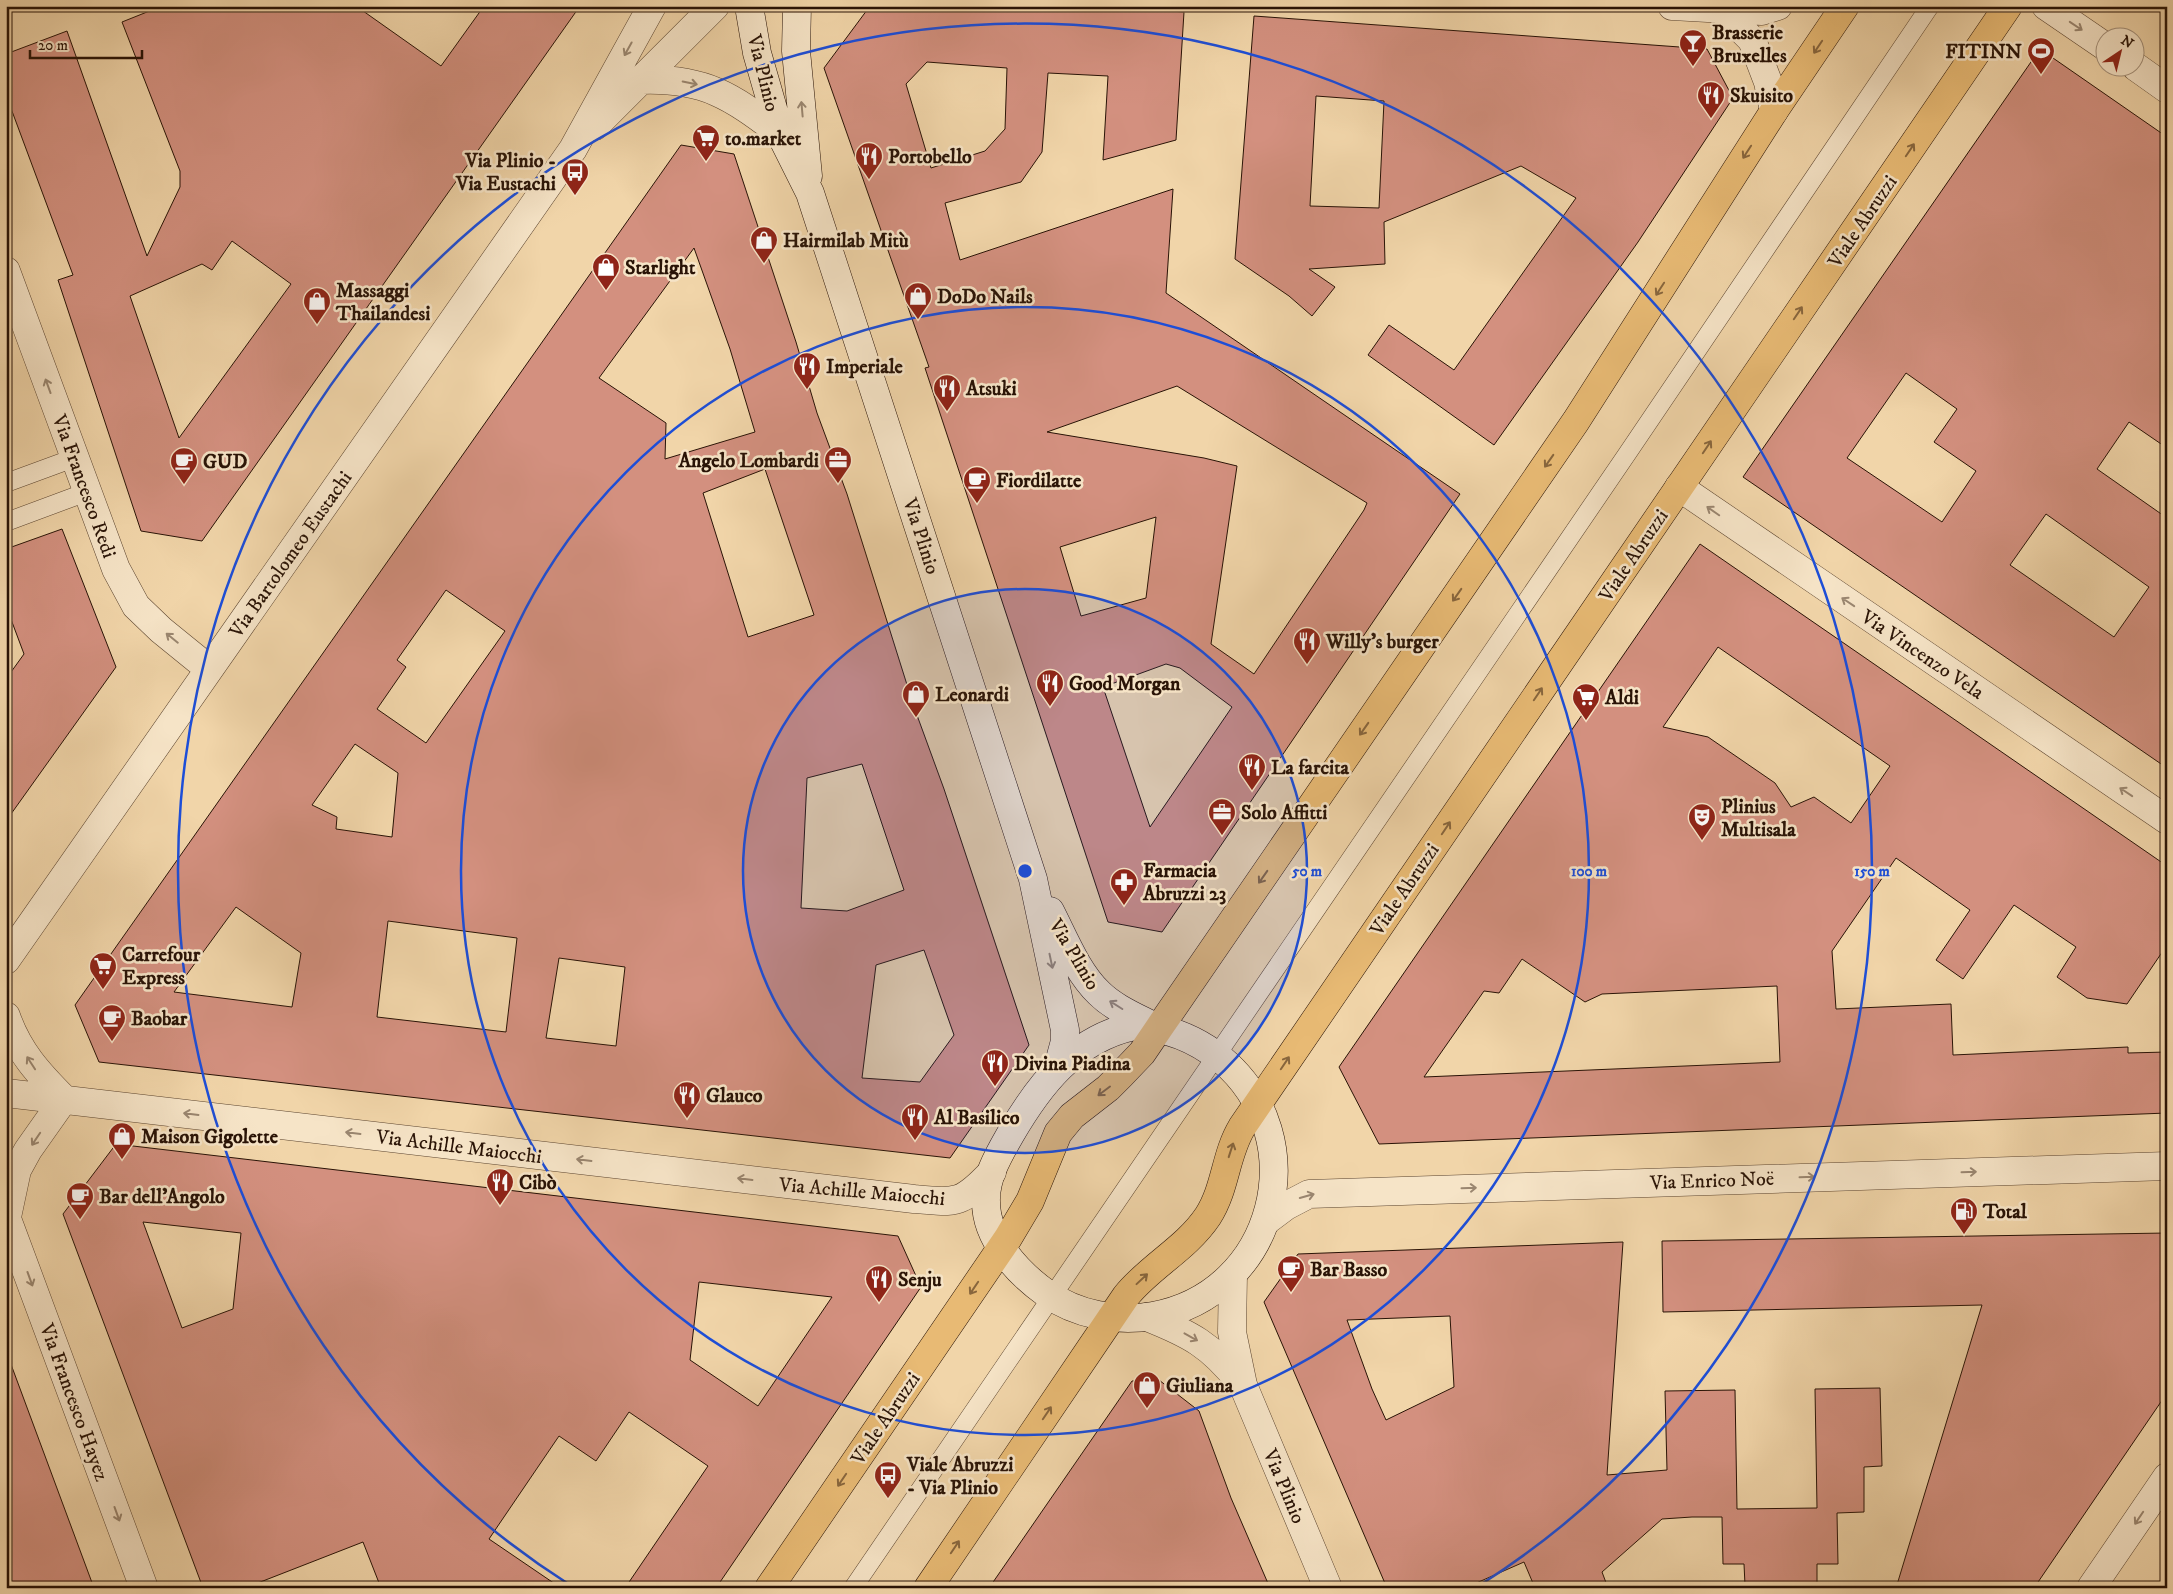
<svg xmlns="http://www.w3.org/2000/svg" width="2173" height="1594" viewBox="0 0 2173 1594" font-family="'IM FELL DW Pica',serif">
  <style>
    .building { fill: #d3907f; stroke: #291306; fill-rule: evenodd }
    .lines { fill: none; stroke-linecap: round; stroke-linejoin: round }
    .lane-casing { stroke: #5b442f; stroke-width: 19 }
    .street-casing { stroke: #5b442f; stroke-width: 29 }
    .secondary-casing { stroke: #291306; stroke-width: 29 }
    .primary-casing { stroke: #291306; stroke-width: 29 }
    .lane { stroke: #f6e4c7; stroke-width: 18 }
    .street { stroke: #f6e4c7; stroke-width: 28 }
    .secondary { stroke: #f6e4c7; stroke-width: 28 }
    .primary { stroke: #e8ba74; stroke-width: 28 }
    .oneway { stroke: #9a8670 }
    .oneway2 { stroke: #88663d }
    .ring { fill: none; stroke: #1d4ed8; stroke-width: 2.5 }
    .labels { text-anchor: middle; stroke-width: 5; stroke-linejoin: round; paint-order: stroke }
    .poi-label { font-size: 20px; font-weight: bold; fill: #291306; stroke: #f6e4c7; text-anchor: start }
    .street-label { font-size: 20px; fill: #291306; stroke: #f6e4c7 }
    .centre { fill: #1d4ed8; stroke: #f6e4c7; stroke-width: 2.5 }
    .ring-label { font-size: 15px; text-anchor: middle; font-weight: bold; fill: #1d4ed8; stroke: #f6e4c7; stroke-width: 5; stroke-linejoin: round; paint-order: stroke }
  </style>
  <rect width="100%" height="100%" fill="#f1d5a9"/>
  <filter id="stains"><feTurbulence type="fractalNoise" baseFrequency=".004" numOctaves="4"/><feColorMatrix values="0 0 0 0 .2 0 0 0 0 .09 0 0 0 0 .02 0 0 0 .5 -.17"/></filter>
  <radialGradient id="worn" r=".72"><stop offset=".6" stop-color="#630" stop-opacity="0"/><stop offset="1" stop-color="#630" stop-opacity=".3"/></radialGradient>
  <path class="building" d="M162,6H356L441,66L484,6H580L202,541L141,531L58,280L73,275L6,95V54L67,31L147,256L180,187V171L122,22ZM232,241L291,284L179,438L130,296L202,264L212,270Z
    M870,6H1103L1184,12L1176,140L1103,160L1108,76L1048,73L1042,152L1021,182L945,203L960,260L1173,189L1166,293L1460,494L1162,932L1108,922L925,368L929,367L824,68ZM927,62L1007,68L1005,129L985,151L931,168L906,84ZM1177,386L1367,503L1364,510L1254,674L1211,644L1237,466L1204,458L1047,432ZM1156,517L1146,598L1081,616L1060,547ZM1166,664L1180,668L1232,707L1150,827L1103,687Z
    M1254,16L1707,49L1733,98L1638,242L1494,445L1368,355L1389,325L1454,370L1576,198L1521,166L1384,222L1385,264L1309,269L1335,287L1312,316L1289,296L1235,259ZM1316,96L1384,101L1379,208L1310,206Z
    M2040,49L2167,137V448L2129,422L2097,469L2167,518V768L1743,477ZM1906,373L1957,409L1934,442L1976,471L1942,522L1847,458ZM2046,514L2149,587L2114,637L2010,565Z
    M681,145L734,154L796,342L817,413L847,494L914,707L944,789L1029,1045L950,1158L99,1062L75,1005ZM694,248L730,349L755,432L665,459L666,423L599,378ZM765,469L814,615L748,637L703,493ZM446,590L505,631L426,743L377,709L406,667L397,660ZM355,744L398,773L392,837L336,829L337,817L312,805ZM862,764L904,890L847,911L801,908L807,778ZM236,907L301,953L292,1007L174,992ZM388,921L517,938L506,1032L377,1017ZM924,950L954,1035L920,1082L862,1078L876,965ZM559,958L625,967L616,1046L546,1038Z
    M62,529L116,667L6,821V679L24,654L6,606V549Z
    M1700,544L2167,866V945L2127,1004L2087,998L2057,977L2076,947L2014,905L1963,979L1936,960L1970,910L1896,858L1832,951L1836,1009L1951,1004L1953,1055L2128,1047V1053L2167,1052V1113L1379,1144L1339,1067ZM1718,647L1890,766L1851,823L1814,797L1791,807L1775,783L1708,737L1663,727ZM1522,959L1585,1002L1602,994L1777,986L1780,1062L1424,1077L1484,991L1499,993Z
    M116,1144L898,1236L921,1287L716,1588H625L708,1466L629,1412L596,1461L559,1436L489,1539L561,1588H381L363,1542L245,1588H203L63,1214ZM143,1222L241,1233L233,1309L182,1328ZM699,1282L832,1297L758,1406L690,1360Z
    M2167,1233V1393L2034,1588H1896L1982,1305L1663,1312L1662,1241Z
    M1623,1242L1607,1475L1667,1470L1665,1391L1735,1390L1737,1509L1817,1508L1815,1389L1880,1388L1882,1466L1864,1467V1512L1837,1513L1838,1564H1817V1584L1745,1585L1744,1564H1723L1722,1517H1692L1662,1519L1602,1572L1608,1588H1535L1524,1562L1465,1588H1387L1264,1302L1298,1254ZM1450,1316L1454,1387L1386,1420L1372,1389L1347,1320Z
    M6,1359H9L94,1588H18L6,1582Z
    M1159,1380L1199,1411L1231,1498L1270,1588H989L1132,1381Z"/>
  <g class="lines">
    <g class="lane-casing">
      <path id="lane" d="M6,483L74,458
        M6,522L87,492
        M853,1588L1627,454L1930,6"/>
    </g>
    <g class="street-casing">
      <path id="street" d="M1672,6L1762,11L1778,6
        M2046,6L2106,47
        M1722,10L1752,40L1768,82L1774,111
        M2136,67L2167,89
        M642,80C705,78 731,96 780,133
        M595,126L715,6
        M6,271L116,569L136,606L161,630L209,669
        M1679,487L2167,820
        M6,960L573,149L652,6
        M6,1016C18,1051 38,1073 64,1099
        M6,1093L914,1199C957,1203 962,1204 992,1172
        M6,1216L144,1588
        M7,1217L17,1170L28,1150L64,1099
        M1266,1221L1286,1206L1309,1194L2167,1166
        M1233,1274L1232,1332L1243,1385L1328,1588
        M1147,1317C1190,1334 1211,1345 1240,1382
        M2091,1588L2167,1477"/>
    </g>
    <g class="secondary-casing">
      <path id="secondary" d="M749,6L757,53L780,133L810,193L1033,879L1065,1030V1041L1058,1067
        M797,6L796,51L808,176
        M1050,911C1064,938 1077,972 1099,993C1114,1008 1136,1017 1155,1027
        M1134,1026C1166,1027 1196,1039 1221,1059C1316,1138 1276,1294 1153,1316C1117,1322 1077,1315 1046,1293C1018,1273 986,1239 986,1202C985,1178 998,1156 1010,1135C1039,1085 1074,1039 1134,1026Z"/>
    </g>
    <g class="primary-casing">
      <path id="primary" d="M769,1588L1008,1238L1030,1201L1058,1133L1072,1116L1108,1088L1121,1075L1142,1053L1159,1028L1576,421L1774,111L1845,6
        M928,1588L1126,1296C1150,1266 1186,1249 1208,1216C1226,1188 1225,1155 1242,1127L2008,6"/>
    </g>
    <use href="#lane" class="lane"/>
    <use href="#street" class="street"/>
    <use href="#secondary" class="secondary"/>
    <use href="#primary" class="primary"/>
  </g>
  <defs><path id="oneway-shaft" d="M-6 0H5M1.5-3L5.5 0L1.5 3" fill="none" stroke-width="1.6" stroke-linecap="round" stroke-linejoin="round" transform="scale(1.25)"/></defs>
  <g class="oneway">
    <use href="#oneway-shaft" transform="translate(2076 26) rotate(34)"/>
    <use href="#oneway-shaft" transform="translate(628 49) rotate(119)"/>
    <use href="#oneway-shaft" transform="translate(690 83) rotate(12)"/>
    <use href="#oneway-shaft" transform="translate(802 109) rotate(-95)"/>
    <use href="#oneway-shaft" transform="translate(48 386) rotate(-110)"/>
    <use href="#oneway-shaft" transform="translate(1713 511) rotate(-145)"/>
    <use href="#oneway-shaft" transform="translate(1848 602) rotate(-146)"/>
    <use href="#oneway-shaft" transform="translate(172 638) rotate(-141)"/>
    <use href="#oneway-shaft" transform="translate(2126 792) rotate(-146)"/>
    <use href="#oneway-shaft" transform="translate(1051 961) rotate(78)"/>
    <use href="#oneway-shaft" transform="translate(1116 1005) rotate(-148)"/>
    <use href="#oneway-shaft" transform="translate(31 1063) rotate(-123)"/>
    <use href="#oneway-shaft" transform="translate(191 1114) rotate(-173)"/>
    <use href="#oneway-shaft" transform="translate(353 1133) rotate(-173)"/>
    <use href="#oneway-shaft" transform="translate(36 1139) rotate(124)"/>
    <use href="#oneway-shaft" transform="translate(584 1160) rotate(-173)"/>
    <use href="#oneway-shaft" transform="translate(1969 1172) rotate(-2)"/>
    <use href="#oneway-shaft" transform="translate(1807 1177) rotate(-2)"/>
    <use href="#oneway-shaft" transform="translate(745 1179) rotate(-173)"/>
    <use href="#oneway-shaft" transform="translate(1469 1188) rotate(-2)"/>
    <use href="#oneway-shaft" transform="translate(1307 1196) rotate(-16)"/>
    <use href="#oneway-shaft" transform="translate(30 1279) rotate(70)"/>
    <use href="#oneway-shaft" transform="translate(1191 1337) rotate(29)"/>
    <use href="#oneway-shaft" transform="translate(117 1514) rotate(70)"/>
    <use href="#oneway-shaft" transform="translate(2139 1518) rotate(124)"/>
  </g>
  <g class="oneway2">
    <use href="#oneway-shaft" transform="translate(1818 47) rotate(124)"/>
    <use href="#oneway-shaft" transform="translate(1910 150) rotate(-56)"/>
    <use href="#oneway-shaft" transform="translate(1747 152) rotate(123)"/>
    <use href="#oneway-shaft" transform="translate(1660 289) rotate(123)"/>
    <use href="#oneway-shaft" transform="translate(1798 313) rotate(-56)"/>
    <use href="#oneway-shaft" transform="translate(1707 447) rotate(-56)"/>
    <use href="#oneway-shaft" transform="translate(1549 461) rotate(125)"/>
    <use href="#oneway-shaft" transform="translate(1457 595) rotate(125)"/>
    <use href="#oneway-shaft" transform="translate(1538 694) rotate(-56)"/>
    <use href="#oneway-shaft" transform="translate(1364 729) rotate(125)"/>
    <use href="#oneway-shaft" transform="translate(1446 828) rotate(-56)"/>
    <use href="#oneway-shaft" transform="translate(1263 877) rotate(125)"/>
    <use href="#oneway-shaft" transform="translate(1285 1063) rotate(-56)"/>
    <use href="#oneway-shaft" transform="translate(1104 1091) rotate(143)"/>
    <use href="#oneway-shaft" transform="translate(1231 1150) rotate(-72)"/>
    <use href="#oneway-shaft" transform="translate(1142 1279) rotate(-43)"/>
    <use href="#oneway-shaft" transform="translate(974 1288) rotate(124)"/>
    <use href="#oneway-shaft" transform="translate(1047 1413) rotate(-56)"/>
    <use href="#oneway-shaft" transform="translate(842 1480) rotate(124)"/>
    <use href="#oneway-shaft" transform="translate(955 1547) rotate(-56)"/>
  </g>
  <circle cx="1025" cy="871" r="282" fill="#1d4ed8" fill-opacity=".12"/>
  <g class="ring">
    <circle cx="1025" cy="871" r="282"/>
    <circle cx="1025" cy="871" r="564"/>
    <path d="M570 1585A847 847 0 1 1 1480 1585"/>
  </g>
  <defs>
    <g id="bar-pin" transform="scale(1.4375)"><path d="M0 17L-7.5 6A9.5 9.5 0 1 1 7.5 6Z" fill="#8f2418" stroke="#f6e4c7"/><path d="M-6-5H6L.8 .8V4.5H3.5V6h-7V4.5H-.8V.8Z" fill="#fff"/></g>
    <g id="stadium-pin" transform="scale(1.4375)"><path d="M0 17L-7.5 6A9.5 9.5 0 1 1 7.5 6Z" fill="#8f2418" stroke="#f6e4c7"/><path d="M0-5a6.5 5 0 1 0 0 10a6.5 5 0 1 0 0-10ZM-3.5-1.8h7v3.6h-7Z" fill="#fff"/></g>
    <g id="restaurant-pin" transform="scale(1.4375)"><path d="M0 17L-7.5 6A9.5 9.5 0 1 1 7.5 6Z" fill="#8f2418" stroke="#f6e4c7"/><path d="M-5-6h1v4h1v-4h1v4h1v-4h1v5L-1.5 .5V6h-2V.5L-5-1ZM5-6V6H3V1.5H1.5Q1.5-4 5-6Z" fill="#fff"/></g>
    <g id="supermarket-pin" transform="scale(1.4375)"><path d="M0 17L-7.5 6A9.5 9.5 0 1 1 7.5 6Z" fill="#8f2418" stroke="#f6e4c7"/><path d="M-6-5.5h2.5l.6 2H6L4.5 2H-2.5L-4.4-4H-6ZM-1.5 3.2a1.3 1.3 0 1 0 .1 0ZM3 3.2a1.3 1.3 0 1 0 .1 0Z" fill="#fff"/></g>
    <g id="bus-pin" transform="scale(1.4375)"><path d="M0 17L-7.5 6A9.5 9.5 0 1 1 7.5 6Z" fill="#8f2418" stroke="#f6e4c7"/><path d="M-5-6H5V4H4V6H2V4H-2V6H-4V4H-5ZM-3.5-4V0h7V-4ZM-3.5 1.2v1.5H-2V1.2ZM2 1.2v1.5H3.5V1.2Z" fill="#fff"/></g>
    <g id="shop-pin" transform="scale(1.4375)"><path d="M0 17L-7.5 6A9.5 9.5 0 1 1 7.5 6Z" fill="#8f2418" stroke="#f6e4c7"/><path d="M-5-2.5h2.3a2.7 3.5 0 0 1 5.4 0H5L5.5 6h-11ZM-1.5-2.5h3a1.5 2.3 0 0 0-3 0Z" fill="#fff"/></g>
    <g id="office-pin" transform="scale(1.4375)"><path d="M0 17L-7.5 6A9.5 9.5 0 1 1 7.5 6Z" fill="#8f2418" stroke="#f6e4c7"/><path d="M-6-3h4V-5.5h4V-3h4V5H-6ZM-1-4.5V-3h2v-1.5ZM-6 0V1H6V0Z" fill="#fff"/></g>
    <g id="cafe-pin" transform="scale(1.4375)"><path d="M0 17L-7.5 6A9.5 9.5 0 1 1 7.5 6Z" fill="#8f2418" stroke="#f6e4c7"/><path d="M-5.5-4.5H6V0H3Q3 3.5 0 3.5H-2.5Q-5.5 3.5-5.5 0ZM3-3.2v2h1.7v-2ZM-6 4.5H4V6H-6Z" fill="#fff"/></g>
    <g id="theatre-pin" transform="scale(1.4375)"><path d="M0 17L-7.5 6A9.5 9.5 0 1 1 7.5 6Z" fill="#8f2418" stroke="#f6e4c7"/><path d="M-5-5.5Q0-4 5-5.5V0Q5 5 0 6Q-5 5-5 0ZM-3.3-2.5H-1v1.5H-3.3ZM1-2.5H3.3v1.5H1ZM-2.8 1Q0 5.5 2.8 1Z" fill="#fff"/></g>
    <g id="pharmacy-pin" transform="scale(1.4375)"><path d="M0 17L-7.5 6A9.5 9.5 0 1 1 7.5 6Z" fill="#8f2418" stroke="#f6e4c7"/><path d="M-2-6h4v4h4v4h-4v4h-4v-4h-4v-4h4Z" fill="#fff"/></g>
    <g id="fuel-pin" transform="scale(1.4375)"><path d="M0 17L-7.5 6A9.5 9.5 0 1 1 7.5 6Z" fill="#8f2418" stroke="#f6e4c7"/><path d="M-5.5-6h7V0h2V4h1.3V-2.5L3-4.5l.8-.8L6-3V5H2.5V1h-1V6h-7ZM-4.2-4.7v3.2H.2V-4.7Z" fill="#fff"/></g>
  </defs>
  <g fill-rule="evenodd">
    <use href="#bar-pin" x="1693" y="43"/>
    <use href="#stadium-pin" x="2041" y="51"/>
    <use href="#restaurant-pin" x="1711" y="95"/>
    <use href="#supermarket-pin" x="706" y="138"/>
    <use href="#restaurant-pin" x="869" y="156"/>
    <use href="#bus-pin" x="575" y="172"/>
    <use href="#shop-pin" x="764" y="240"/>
    <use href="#shop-pin" x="606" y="267"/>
    <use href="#shop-pin" x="918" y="296"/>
    <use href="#shop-pin" x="317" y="301"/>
    <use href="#restaurant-pin" x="807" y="366"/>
    <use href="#restaurant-pin" x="947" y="388"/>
    <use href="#office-pin" x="838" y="460"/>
    <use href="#cafe-pin" x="184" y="461"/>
    <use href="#cafe-pin" x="977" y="480"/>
    <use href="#restaurant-pin" x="1307" y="641"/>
    <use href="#restaurant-pin" x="1050" y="683"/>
    <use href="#shop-pin" x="916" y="694"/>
    <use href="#supermarket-pin" x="1586" y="697"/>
    <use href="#restaurant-pin" x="1252" y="767"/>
    <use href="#office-pin" x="1222" y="812"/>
    <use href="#theatre-pin" x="1702" y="817"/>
    <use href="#pharmacy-pin" x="1124" y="882"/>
    <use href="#supermarket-pin" x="103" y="966"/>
    <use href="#cafe-pin" x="112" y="1018"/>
    <use href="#restaurant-pin" x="995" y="1063"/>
    <use href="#restaurant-pin" x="687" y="1095"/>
    <use href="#restaurant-pin" x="915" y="1117"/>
    <use href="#shop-pin" x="122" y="1136"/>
    <use href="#restaurant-pin" x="500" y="1182"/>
    <use href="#cafe-pin" x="80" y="1196"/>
    <use href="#fuel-pin" x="1964" y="1211"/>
    <use href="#cafe-pin" x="1291" y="1269"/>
    <use href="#restaurant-pin" x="879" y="1279"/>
    <use href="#shop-pin" x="1147" y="1385"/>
    <use href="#bus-pin" x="888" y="1475"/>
  </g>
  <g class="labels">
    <g class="poi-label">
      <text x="1712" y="39">Brasserie<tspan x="1712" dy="23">Bruxelles</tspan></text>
      <text x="2022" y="58" text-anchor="end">FITINN</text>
      <text x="1730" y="102">Skuisito</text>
      <text x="725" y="145">to.market</text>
      <text x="888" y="163">Portobello</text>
      <text x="556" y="167" text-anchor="end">Via Plinio -<tspan x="556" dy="23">Via Eustachi</tspan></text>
      <text x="783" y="247">Hairmilab Mitù</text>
      <text x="625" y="274">Starlight</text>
      <text x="336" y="297">Massaggi<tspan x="336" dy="23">Thailandesi</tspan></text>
      <text x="937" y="303">DoDo Nails</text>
      <text x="826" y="373">Imperiale</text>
      <text x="966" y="395">Atsuki</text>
      <text x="819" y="467" text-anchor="end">Angelo Lombardi</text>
      <text x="203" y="468">GUD</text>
      <text x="996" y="487">Fiordilatte</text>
      <text x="1326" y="648">Willy's burger</text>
      <text x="1069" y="690">Good Morgan</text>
      <text x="935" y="701">Leonardi</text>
      <text x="1605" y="704">Aldi</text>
      <text x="1271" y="774">La farcita</text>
      <text x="1721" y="813">Plinius<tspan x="1721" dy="23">Multisala</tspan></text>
      <text x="1241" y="819">Solo Affitti</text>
      <text x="1143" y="877">Farmacia<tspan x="1143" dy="23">Abruzzi 23</tspan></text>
      <text x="122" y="961">Carrefour<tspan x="122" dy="23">Express</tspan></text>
      <text x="131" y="1025">Baobar</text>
      <text x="1014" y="1070">Divina Piadina</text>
      <text x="706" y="1102">Glauco</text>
      <text x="934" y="1124">Al Basilico</text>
      <text x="141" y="1143">Maison Gigolette</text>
      <text x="519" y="1189">Cibò</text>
      <text x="99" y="1203">Bar dell'Angolo</text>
      <text x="1983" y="1218">Total</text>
      <text x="1310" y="1276">Bar Basso</text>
      <text x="898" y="1286">Senju</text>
      <text x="1166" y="1392">Giuliana</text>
      <text x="907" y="1471">Viale Abruzzi<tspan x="907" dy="23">- Via Plinio</tspan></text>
    </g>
    <g class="street-label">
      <text transform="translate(764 73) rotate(76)" y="7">Via Plinio</text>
      <text transform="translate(1862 221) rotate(-56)" y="7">Viale Abruzzi</text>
      <text transform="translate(85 486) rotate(70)" y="7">Via Francesco Redi</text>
      <text transform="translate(922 536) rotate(72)" y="7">Via Plinio</text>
      <text transform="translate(290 554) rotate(-55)" y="7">Via Bartolomeo Eustachi</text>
      <text transform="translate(1633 555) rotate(-56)" y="7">Viale Abruzzi</text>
      <text transform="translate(1923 654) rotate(34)" y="7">Via Vincenzo Vela</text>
      <text transform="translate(1404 889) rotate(-56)" y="7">Viale Abruzzi</text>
      <text transform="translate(1075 954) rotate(59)" y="7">Via Plinio</text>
      <text transform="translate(459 1146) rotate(7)" y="7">Via Achille Maiocchi</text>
      <text transform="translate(1712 1180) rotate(-2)" y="7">Via Enrico Noë</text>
      <text transform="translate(862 1191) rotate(5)" y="7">Via Achille Maiocchi</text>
      <text transform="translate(75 1402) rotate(70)" y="7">Via Francesco Hayez</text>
      <text transform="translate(885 1418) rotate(-56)" y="7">Viale Abruzzi</text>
      <text transform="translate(1285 1486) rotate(67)" y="7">Via Plinio</text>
    </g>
  </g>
  <circle cx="1025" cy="871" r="8" class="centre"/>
  <g class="ring-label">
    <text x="1307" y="876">50 m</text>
    <text x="1589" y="876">100 m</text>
    <text x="1872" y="876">150 m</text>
  </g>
  <rect width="2173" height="1594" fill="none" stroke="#f1d5a9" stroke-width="25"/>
  <rect x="8" y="8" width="2158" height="1579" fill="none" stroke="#291306" stroke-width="2.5"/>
  <rect x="12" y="12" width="2148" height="1569" fill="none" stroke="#291306"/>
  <g transform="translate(2120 52) rotate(35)"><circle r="24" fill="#f6e4c7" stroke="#a4907a"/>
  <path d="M0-4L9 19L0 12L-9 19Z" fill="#8f2418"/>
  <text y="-8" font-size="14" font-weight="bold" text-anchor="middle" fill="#291306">N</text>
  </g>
  <path d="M30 50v8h112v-8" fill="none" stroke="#291306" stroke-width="2.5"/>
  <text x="38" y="50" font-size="15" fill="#291306" stroke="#f6e4c7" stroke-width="4" paint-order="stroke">20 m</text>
  <rect width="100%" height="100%" filter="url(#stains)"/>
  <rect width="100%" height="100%" fill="url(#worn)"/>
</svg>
